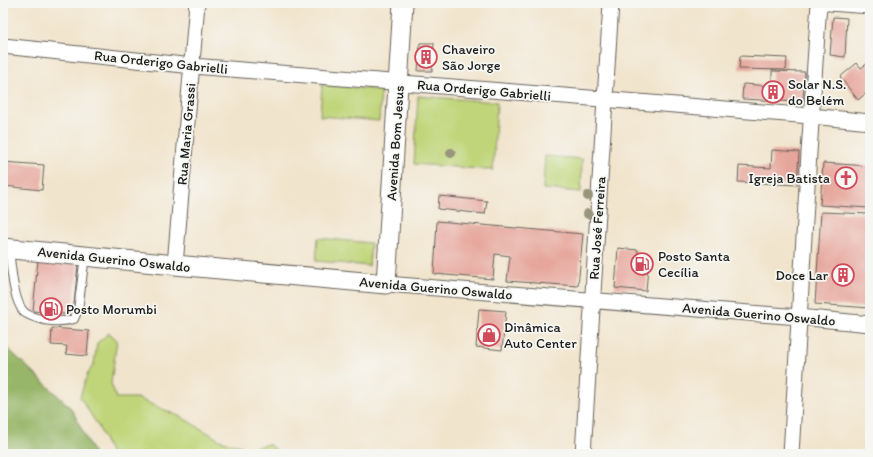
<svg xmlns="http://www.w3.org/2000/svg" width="873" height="457" viewBox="0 0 873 457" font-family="Itim,sans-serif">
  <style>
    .green { fill: #c0d579; stroke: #6e784a }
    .forest { fill: #98b669; stroke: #5a6942 }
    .building { fill: #e6a69b }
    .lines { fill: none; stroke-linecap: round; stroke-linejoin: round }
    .service-casing { stroke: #67625a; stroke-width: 10 }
    .minor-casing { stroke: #67625a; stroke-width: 17 }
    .tertiary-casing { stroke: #67625a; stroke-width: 21 }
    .service { stroke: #fff; stroke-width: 8 }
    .minor { stroke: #fff; stroke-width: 15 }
    .tertiary { stroke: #fff; stroke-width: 19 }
    .tree { fill: #97957b }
    .labels { text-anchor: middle; stroke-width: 3.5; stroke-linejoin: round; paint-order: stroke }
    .poi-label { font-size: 14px; fill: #1c1c1c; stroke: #f6f6f2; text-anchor: start }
    .street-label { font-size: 14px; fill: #1c1c1c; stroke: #f6f6f2 }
  </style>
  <rect width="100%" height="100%" fill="#f6f6f2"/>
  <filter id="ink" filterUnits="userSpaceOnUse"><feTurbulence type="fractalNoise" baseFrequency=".025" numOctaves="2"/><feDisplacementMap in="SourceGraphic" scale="8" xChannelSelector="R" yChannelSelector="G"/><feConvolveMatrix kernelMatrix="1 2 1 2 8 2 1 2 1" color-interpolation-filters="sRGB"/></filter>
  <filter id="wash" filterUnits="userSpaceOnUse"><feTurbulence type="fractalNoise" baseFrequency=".012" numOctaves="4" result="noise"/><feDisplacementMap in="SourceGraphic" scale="16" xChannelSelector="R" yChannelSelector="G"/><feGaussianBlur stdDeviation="0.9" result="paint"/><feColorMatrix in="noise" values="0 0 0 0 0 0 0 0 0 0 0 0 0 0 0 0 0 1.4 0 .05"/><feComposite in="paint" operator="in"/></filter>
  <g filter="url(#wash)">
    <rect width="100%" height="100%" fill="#f1e4cc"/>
    <path class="green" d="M322,85L381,90L379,121L320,116Z
      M418,96L497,102L493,170L414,164Z
      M545,156L582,159L581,192L543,189Z
      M318,238L371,243L369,266L316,261Z
      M109,333L117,340L111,383L116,398H137L181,417L220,440L250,449L268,444L282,454H111L98,426L80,397L87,375L94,364L97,343Z"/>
    <path class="forest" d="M3,344L71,408L94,454H3Z"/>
    <g id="blocks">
      <path class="building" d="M833,17L847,18L845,57L830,55Z
        M420,43H434L432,71H418Z
        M740,56L787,58L786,70L739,69Z
        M857,63L861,68L868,63L870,65V90L858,100L840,77Z
        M772,71L805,72L803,100L799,102L742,99L743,84L772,86Z
        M772,150L799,152L797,185L738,182L739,166L771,168Z
        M3,162L44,165L42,190L3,186Z
        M823,163L870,166V208L820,205Z
        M439,196L487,201L485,214L438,209Z
        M821,212L870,214V308L815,304Z
        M437,221L583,234L578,286L507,281L510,256L495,254L493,279L434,274Z
        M618,248L638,250V255L649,256L646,291L615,288Z
        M38,260L78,264L73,315L33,311Z
        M479,309L506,311L502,350L476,347Z
        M52,328L89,331L87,356L66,354L67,346L51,345Z"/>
    </g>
  </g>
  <g filter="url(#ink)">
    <use href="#blocks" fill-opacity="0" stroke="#67625a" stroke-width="1"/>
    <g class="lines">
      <g class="service-casing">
        <path id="service" d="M9,249C11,264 13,301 24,312C30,317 37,318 44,320C55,322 64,322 74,319L78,310L85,256"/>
      </g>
      <g class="minor-casing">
        <path id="minor" d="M829,3L870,6
          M3,46L193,66L811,116L870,122
          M175,265L197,3
          M386,284L799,317L870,324
          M583,454L611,3
          M791,454L809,153L819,3"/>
      </g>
      <g class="tertiary-casing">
        <path id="tertiary" d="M3,248L175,265L386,284L403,3"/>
      </g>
      <use href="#service" class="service"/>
      <use href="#minor" class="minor"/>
      <use href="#tertiary" class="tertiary"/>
    </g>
    <g class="tree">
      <circle cx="451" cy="153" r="5"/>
      <circle cx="588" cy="196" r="5"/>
      <circle cx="588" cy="214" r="5"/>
    </g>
  </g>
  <defs>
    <g id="building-ring" transform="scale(1.15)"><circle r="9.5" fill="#f6f6f2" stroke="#d1495b" stroke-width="1.5"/><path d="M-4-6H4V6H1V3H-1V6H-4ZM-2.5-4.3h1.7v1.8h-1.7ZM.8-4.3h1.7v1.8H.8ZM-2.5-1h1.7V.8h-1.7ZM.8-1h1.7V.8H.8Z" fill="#d1495b"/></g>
    <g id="church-ring" transform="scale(1.15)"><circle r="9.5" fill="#f6f6f2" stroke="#d1495b" stroke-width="1.5"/><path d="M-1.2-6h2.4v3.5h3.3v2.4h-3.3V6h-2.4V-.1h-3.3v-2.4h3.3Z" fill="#d1495b"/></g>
    <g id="fuel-ring" transform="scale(1.15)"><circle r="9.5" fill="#f6f6f2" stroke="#d1495b" stroke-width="1.5"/><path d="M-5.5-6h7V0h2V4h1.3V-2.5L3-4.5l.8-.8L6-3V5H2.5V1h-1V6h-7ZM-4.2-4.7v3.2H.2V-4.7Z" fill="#d1495b"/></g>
    <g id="shop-ring" transform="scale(1.15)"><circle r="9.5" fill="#f6f6f2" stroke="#d1495b" stroke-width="1.5"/><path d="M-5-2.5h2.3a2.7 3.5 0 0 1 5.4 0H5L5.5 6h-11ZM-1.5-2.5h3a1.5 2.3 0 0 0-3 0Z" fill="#d1495b"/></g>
  </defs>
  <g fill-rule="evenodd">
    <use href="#building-ring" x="426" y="57"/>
    <use href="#building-ring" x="773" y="92"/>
    <use href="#church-ring" x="846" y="178"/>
    <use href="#fuel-ring" x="642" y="264"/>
    <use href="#building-ring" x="843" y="275"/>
    <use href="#fuel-ring" x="51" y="309"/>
    <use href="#shop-ring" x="489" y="335"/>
  </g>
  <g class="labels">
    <g class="poi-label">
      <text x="442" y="54">Chaveiro<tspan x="442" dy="16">São Jorge</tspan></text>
      <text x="788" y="89">Solar N.S.<tspan x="788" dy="16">do Belém</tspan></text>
      <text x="830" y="183" text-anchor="end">Igreja Batista</text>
      <text x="658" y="261">Posto Santa<tspan x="658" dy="16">Cecília</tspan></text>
      <text x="828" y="280" text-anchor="end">Doce Lar</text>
      <text x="66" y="314">Posto Morumbi</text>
      <text x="504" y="332">Dinâmica<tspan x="504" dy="16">Auto Center</tspan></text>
    </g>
    <g class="street-label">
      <text transform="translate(161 62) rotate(6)" y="5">Rua Orderigo Gabrielli</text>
      <text transform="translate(484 90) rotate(5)" y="5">Rua Orderigo Gabrielli</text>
      <text transform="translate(186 134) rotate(-85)" y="5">Rua Maria Grassi</text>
      <text transform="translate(395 143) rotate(-86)" y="5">Avenida Bom Jesus</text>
      <text transform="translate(597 228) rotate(-86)" y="5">Rua José Ferreira</text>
      <text transform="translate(114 259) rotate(6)" y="5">Avenida Guerino Oswaldo</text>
      <text transform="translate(436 288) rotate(5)" y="5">Avenida Guerino Oswaldo</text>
      <text transform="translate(759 314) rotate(5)" y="5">Avenida Guerino Oswaldo</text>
    </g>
  </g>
  <rect width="873" height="457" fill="none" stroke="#f6f6f2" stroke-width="16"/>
</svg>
